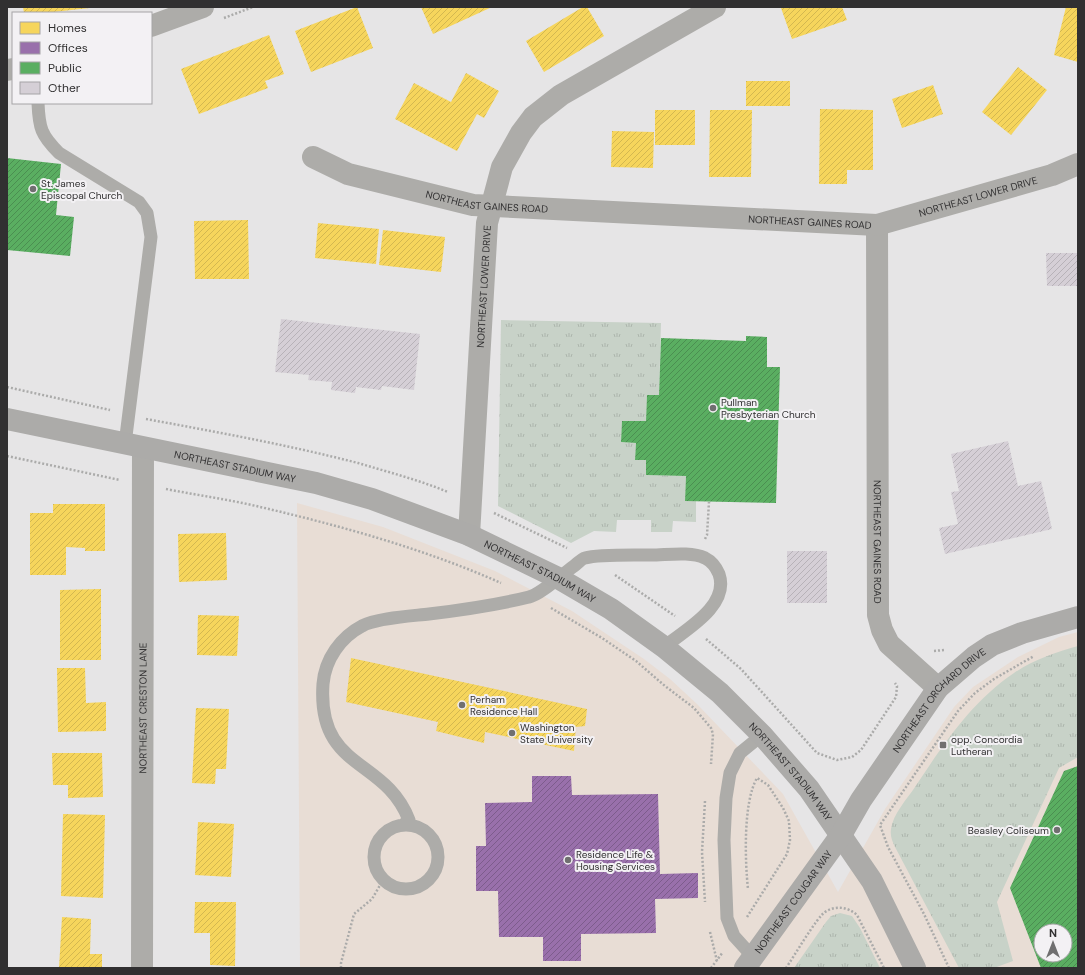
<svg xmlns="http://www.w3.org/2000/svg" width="1085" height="975" viewBox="0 0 1085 975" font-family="'DM Sans',sans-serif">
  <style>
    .education { fill: #e8ddd5; fill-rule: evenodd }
    .grass { fill: url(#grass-tufts) }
    .homes { fill: url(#homes-hatch) }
    .offices { fill: url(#offices-hatch) }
    .public { fill: url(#public-hatch); fill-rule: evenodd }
    .building { fill: url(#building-hatch) }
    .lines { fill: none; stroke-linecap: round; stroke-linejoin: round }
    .path { stroke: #ababaa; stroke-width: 2.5; stroke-dasharray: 2 2; stroke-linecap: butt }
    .lane { stroke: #adaca9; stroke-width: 13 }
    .street { stroke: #adaca9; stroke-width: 22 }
    .secondary { stroke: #acaba9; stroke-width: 22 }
    .poi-dot { fill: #706f70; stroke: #f3f1f4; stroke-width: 1.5 }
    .labels { text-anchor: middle; stroke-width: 4; stroke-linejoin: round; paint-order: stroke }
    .poi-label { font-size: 10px; fill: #313031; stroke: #f3f1f4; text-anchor: start }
    .street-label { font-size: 10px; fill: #313031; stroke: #f3f1f4 }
  </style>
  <defs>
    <pattern id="grass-tufts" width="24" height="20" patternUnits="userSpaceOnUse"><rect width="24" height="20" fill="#c8d2c8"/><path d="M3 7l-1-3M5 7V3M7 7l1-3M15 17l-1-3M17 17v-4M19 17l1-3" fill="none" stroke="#acb5ac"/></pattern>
    <pattern id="homes-hatch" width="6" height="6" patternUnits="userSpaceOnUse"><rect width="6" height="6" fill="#f6d55c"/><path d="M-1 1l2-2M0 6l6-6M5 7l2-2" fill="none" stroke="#d3b750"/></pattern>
    <pattern id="offices-hatch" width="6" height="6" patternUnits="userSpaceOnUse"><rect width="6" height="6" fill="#9970ab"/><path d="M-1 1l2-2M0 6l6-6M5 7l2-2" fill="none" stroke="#7d5c8c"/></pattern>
    <pattern id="public-hatch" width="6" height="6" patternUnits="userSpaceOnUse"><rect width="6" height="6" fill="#5aae61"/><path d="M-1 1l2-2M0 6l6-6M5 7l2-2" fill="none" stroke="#4b8e51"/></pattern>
    <pattern id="building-hatch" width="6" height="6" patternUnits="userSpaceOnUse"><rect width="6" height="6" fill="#d5cfd6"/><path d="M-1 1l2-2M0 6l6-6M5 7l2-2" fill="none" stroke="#b7b2b8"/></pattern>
  </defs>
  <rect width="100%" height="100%" fill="#e6e5e6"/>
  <path class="education" d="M297,503L383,527L495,571L572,611L644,659L670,679L697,704L783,794L838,892L885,809L954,707L973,687L1018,657L1059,637L1078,632V968H300ZM1041,931H1065V955H1041Z"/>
  <path class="grass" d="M501,320L661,323L659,395H647L646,421H622L621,442L636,443L635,459L646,460V475L686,476L685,501H696V522L673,521L672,532H651V520H617L616,532L594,531L571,543L498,506Z
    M1078,646V757L1059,768L997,902L1013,961L994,968H959L895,847C892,841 890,836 891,829C893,814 907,799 915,787C943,745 971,702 1014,673C1033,660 1056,652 1078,646Z
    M840,913L852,916L860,928L880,968H794L826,922L831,916Z"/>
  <path class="homes" d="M23,7H90V8L44,13H24Z
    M357,7L373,48L311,72L295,31Z
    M421,7H492L433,34Z
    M583,7H587L604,36L544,72L526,41Z
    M842,7L847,20L792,39L781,8Z
    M1066,7H1078V62L1054,55Z
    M269,35L284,74L265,81L268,88L199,114L181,69Z
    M1018,67L1047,90L1011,135L982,112Z
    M466,73L499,91L484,118L477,114L457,151L395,119L414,83L451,102Z
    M746,81H790V106H746Z
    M933,85L943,114L902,128L892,99Z
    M820,109L873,110V170H847V184H819Z
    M655,110H695V145H655Z
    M710,110H752L751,177H709Z
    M612,131L654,132L653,168L611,167Z
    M248,220L249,279H195L194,221Z
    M318,223L379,229L376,264L315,258Z
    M383,230L445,237L441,272L379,265Z
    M53,504H105V551H85V548L66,547V575H30V513H53Z
    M226,533L227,580L179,582L178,534Z
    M101,589V660H60V590Z
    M198,615L239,616L237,656L197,655Z
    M351,658L587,709L585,726L576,727L574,751L485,732L484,743L436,731L438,722L346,702Z
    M57,668H85L86,703L106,702V731L58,732Z
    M196,708L229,709L226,769H216L215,784L192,783Z
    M52,753H102L103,797L68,798V785H53Z
    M63,814L105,815L103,898L61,896Z
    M198,822L234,824L231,877L195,875Z
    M195,902H236L235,966L210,965V933H194Z
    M62,917L91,919L90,954H102V968H59Z"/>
  <path class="offices" d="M532,776H571L572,795L658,794L660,874L698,873V898L655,899L656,933L581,934V961H543V937H499L498,891H476V846H486L485,803L532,802Z"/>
  <path class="public" d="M7,158L61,164L56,215L74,217L70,256L7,250Z
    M746,336L767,337V367H780L776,503L685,501L686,476L646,475V460H635L636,443L621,442L622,421H646L647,395H659L661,338L746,341Z
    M1078,766V968H1041L1010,888L1064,771ZM1041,931H1065V955H1041Z"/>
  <path class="building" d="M1046,253H1078V286H1047Z
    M281,319L420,334L414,390L382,386L381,390L356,387L355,393L331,390L332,382L308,380L309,375L275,372Z
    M1008,441L1018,486L1041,481L1052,529L945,554L939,528L958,524L951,492L959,491L951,454Z
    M787,551H827V603H787Z"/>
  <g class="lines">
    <path class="path" d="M224,18L253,7
      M7,387L110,410
      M146,419C217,432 288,445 358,463C388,472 419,480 448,492
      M7,456L120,480
      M166,489C196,495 226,499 256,506C338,525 425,549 501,583
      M494,513L567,548
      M705,539L707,535L709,502
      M615,575L675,616
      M551,608L602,638L636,661L665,686L694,708L711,728L713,734L711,764
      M706,639L741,669L817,753L837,760L852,757L861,750L896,697L897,686L895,683
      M934,651L944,650
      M705,801L702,852L705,902
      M747,917L787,854L790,840L789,821L783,808L768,785L757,778C743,802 745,861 748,889
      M710,932L717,961
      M341,968V963L354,914L372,899L383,880
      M711,968L723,952
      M786,968C793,958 817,917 825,912C836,905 848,907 857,915L884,968
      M949,968L924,914L888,847L880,825L958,711L975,693L994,679L1034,656"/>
    <path class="lane" d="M38,103C39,128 41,135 59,153L139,202L147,213L151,237L125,444
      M374 857a32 32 0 1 1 64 0a32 32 0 1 1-64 0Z
      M403,825L409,820C385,757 317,771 323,684C325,659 341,637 362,626C376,618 412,616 429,614C462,610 497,605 529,597C540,595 564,573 574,566C577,564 581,559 585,558C599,554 635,555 651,555C667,555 690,551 705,558C711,561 716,567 719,574C730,606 685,630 664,647
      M753,957L734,936L727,918L724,840L726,798L730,773L740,753L762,735"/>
    <g class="street">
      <path d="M151,26L203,7"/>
      <path d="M7,70L13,69"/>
      <path id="s1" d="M313,157L348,174L473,205L877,225L878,615L882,630L889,644L938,688"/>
      <path id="s2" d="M877,225L1052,175L1078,164"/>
      <path id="s3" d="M469,535L487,223L502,167L521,133L533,117L561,95L715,7"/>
      <path id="s4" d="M142,968L143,448"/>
    </g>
    <g class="secondary">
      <path id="s5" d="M7,419L316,483L372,499L469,535L558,578L611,609L664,647L720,693L762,735L809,789L872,881L915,968"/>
      <path id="s6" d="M745,968L841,835L861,800L938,688L974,657L992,645L1022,633L1078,617"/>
    </g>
  </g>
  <g class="poi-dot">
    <circle cx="33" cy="189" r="4"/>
    <circle cx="713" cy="408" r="4"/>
    <circle cx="462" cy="705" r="4"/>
    <circle cx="512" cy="733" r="4"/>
    <rect x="939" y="741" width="8" height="8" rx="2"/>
    <circle cx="1057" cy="830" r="4"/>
    <circle cx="568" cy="860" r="4"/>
  </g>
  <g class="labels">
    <g class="poi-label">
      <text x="41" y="187">St. James<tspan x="41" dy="12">Episcopal Church</tspan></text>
      <text x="721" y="406">Pullman<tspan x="721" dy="12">Presbyterian Church</tspan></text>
      <text x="470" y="703">Perham<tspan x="470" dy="12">Residence Hall</tspan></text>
      <text x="520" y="731">Washington<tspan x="520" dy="12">State University</tspan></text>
      <text x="951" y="743">opp. Concordia<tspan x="951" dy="12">Lutheran</tspan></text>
      <text x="1049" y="834" text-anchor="end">Beasley Coliseum</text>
      <text x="576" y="858">Residence Life &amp;<tspan x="576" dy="12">Housing Services</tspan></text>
    </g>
    <g class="street-label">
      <text dy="4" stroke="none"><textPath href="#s2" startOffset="105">NORTHEAST LOWER DRIVE</textPath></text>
      <text dy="4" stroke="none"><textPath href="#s1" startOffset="181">NORTHEAST GAINES ROAD</textPath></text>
      <text dy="4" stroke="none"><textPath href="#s1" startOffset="505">NORTHEAST GAINES ROAD</textPath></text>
      <text dy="4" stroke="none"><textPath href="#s3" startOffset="249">NORTHEAST LOWER DRIVE</textPath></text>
      <text dy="4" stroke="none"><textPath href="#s5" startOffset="233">NORTHEAST STADIUM WAY</textPath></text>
      <text dy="4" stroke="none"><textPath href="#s1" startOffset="889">NORTHEAST GAINES ROAD</textPath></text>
      <text dy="4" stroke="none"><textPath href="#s5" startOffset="557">NORTHEAST STADIUM WAY</textPath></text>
      <text dy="4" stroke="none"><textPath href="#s6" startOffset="332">NORTHEAST ORCHARD DRIVE</textPath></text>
      <text dy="4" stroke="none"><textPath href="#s4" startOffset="260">NORTHEAST CRESTON LANE</textPath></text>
      <text dy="4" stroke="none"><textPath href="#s5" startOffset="881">NORTHEAST STADIUM WAY</textPath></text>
      <text dy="4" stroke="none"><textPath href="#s6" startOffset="82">NORTHEAST COUGAR WAY</textPath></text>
    </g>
  </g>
  <rect width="1085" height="975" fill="none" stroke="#313031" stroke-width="16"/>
  <rect x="12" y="12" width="140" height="92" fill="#f3f1f4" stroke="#a5a4a6"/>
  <rect x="20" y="22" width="20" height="12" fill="#f6d55c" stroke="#a5a4a6"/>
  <text x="48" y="32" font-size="12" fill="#313031">Homes</text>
  <rect x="20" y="42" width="20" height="12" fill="#9970ab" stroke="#a5a4a6"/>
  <text x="48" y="52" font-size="12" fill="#313031">Offices</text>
  <rect x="20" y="62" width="20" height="12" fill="#5aae61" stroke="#a5a4a6"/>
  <text x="48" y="72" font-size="12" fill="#313031">Public</text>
  <rect x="20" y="82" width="20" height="12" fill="#d5cfd6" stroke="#a5a4a6"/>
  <text x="48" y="92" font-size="12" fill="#313031">Other</text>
  <g transform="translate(1053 943)"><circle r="19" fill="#f3f1f4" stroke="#a5a4a6"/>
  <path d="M0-3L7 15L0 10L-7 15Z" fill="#706f70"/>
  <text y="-6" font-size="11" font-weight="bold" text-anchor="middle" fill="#313031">N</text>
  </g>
</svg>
